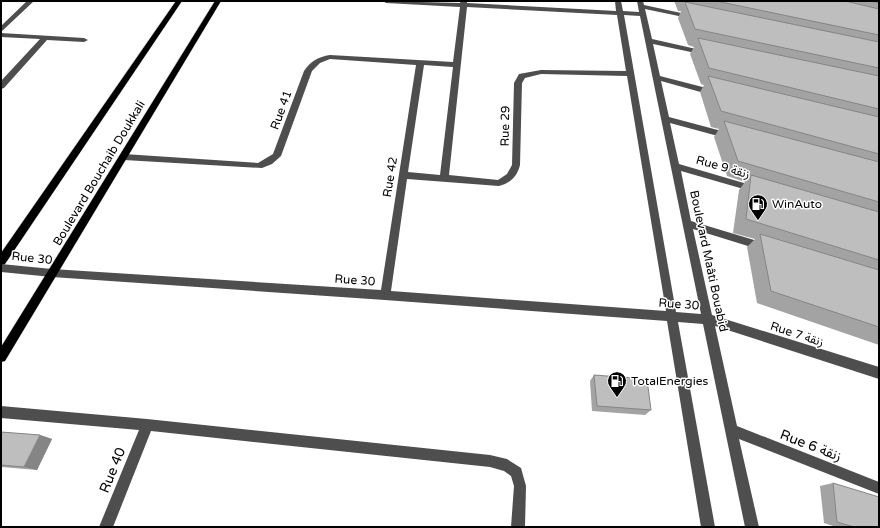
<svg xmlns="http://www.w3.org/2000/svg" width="880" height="528" viewBox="0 0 880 528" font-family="'Varela Round','Noto Sans Arabic',sans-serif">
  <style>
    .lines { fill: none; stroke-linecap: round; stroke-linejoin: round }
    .major-casing { stroke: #dbdbdb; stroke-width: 1 }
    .minor { fill: #4e4e4e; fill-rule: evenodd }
    .major { fill: #000; fill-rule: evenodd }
    .wall { fill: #a3a3a3 }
    .shaded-wall { fill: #858585 }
    .building { fill: #bebebe; stroke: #858585 }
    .labels { text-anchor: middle; stroke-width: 3; stroke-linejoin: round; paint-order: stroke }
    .street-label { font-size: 12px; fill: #000; stroke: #fff }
    .poi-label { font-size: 12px; fill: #000; stroke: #fff; text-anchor: start }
    .near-street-label { font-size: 14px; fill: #000; stroke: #fff }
  </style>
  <rect width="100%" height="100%" fill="#fff"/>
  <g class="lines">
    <g class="major-casing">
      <path id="major" d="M176,1H182L5,264L1,265V253Z
        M215,1H221L5,361L1,362V347Z"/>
    </g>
    <path class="minor" d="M27,1H34L1,32V26Z
      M383,1L460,3L461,1H467V3L616,11L615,1H621L623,11L639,12L637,1H643L644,5L695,16V18L693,19L645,9L652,39L705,51L709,53L705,55L653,44L660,76L718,91L719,93L715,96L661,81L669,117L729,133L733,136L729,139L670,123L679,164L754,186L759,189L754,192L681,171L691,221L764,243L767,244L769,247L767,250L764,251L693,229L712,315L879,367V379L715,326L737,426L879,482V494L739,439L759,527H745L703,324L678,322L715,527H701L667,321L385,300L52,277L1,272V264L52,269L381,290L416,65L330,59L320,63L312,71L281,156L272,164L262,168L124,160L120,157L124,154L258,163L273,154L304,71C311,61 318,57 330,55L453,62L460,7L386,3ZM467,7L617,15L626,71L541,70L519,74L514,83L512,165L507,174L498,180L449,175ZM624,15L640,16L701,314L676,312ZM424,65L453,67L440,175L408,172ZM541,74L627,76L666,311L391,291L407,179L499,186C510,183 517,177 520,165L522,83L525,78Z
      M1,33L84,38L88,40L84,42L47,40L4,88L1,89V81L40,39L1,37Z
      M1,406L147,419L490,455L507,459L521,468L526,486L525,527H511L514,486L511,476L504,471L490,467L151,431L113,527H99L139,430L1,418Z"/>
    <use href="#major" class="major"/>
  </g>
  <path class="wall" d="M674,1H879V345L757,303L747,247L755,239L733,233L739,190L745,182L727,176L714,137L719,129L711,127L700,92L704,85L701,84L690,54L694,47L688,45L678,18L681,11H678Z
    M594,375L651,410L645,415L592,411L590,381Z
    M1,432L40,435L52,439L37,470L1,467Z
    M833,483L879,527H836L824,523L820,486Z"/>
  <path class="shaded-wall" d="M40,435L52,439L37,470L24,467Z"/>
  <path class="building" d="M716,1H845L879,9V35Z
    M870,1H879V3Z
    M685,2L879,42V68L695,29Z
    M698,38L879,76V109L709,68Z
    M708,76L879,117V154L721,111Z
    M724,121L879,162V202L738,161Z
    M751,175L879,212V260L746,219Z
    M760,234L879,270V327L771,291Z
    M594,375L647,379L651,410L597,406Z
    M1,432L40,435L24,467L1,465Z
    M833,483L879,497V527H854L837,522Z"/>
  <defs>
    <g id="fuel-pin" transform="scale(1)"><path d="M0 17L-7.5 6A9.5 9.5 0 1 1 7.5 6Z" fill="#000" stroke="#fff"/><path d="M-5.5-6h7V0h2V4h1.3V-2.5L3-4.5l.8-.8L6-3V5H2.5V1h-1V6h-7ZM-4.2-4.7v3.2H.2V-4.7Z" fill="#fff"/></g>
  </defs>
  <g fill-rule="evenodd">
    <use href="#fuel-pin" x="758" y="204"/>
    <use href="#fuel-pin" x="617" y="381"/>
  </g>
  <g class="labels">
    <g class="street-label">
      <text transform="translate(281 110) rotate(-70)" y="4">Rue 41</text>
      <text transform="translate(505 126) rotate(-89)" y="4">Rue 29</text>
      <text transform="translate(723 167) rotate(16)" y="4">Rue 9 زنقة</text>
      <text transform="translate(99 173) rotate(-59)" y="4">Boulevard Bouchaib Doukkali</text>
      <text transform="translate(390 177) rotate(-81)" y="4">Rue 42</text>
      <text transform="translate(32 258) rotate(6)" y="4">Rue 30</text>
      <text transform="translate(709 261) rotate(78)" y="4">Boulevard Maâti Bouabid</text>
      <text transform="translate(355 280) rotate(4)" y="4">Rue 30</text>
      <text transform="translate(679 304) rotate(4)" y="4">Rue 30</text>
      <text transform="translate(797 334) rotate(18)" y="4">Rue 7 زنقة</text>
    </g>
    <g class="poi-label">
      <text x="772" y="208">WinAuto</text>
      <text x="631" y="385">TotalEnergies</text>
    </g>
    <g class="near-street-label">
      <text transform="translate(811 445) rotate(21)" y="5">Rue 6 زنقة</text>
      <text transform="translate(112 470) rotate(-68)" y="5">Rue 40</text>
    </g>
  </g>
  <rect width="880" height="528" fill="none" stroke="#000000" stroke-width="4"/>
</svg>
